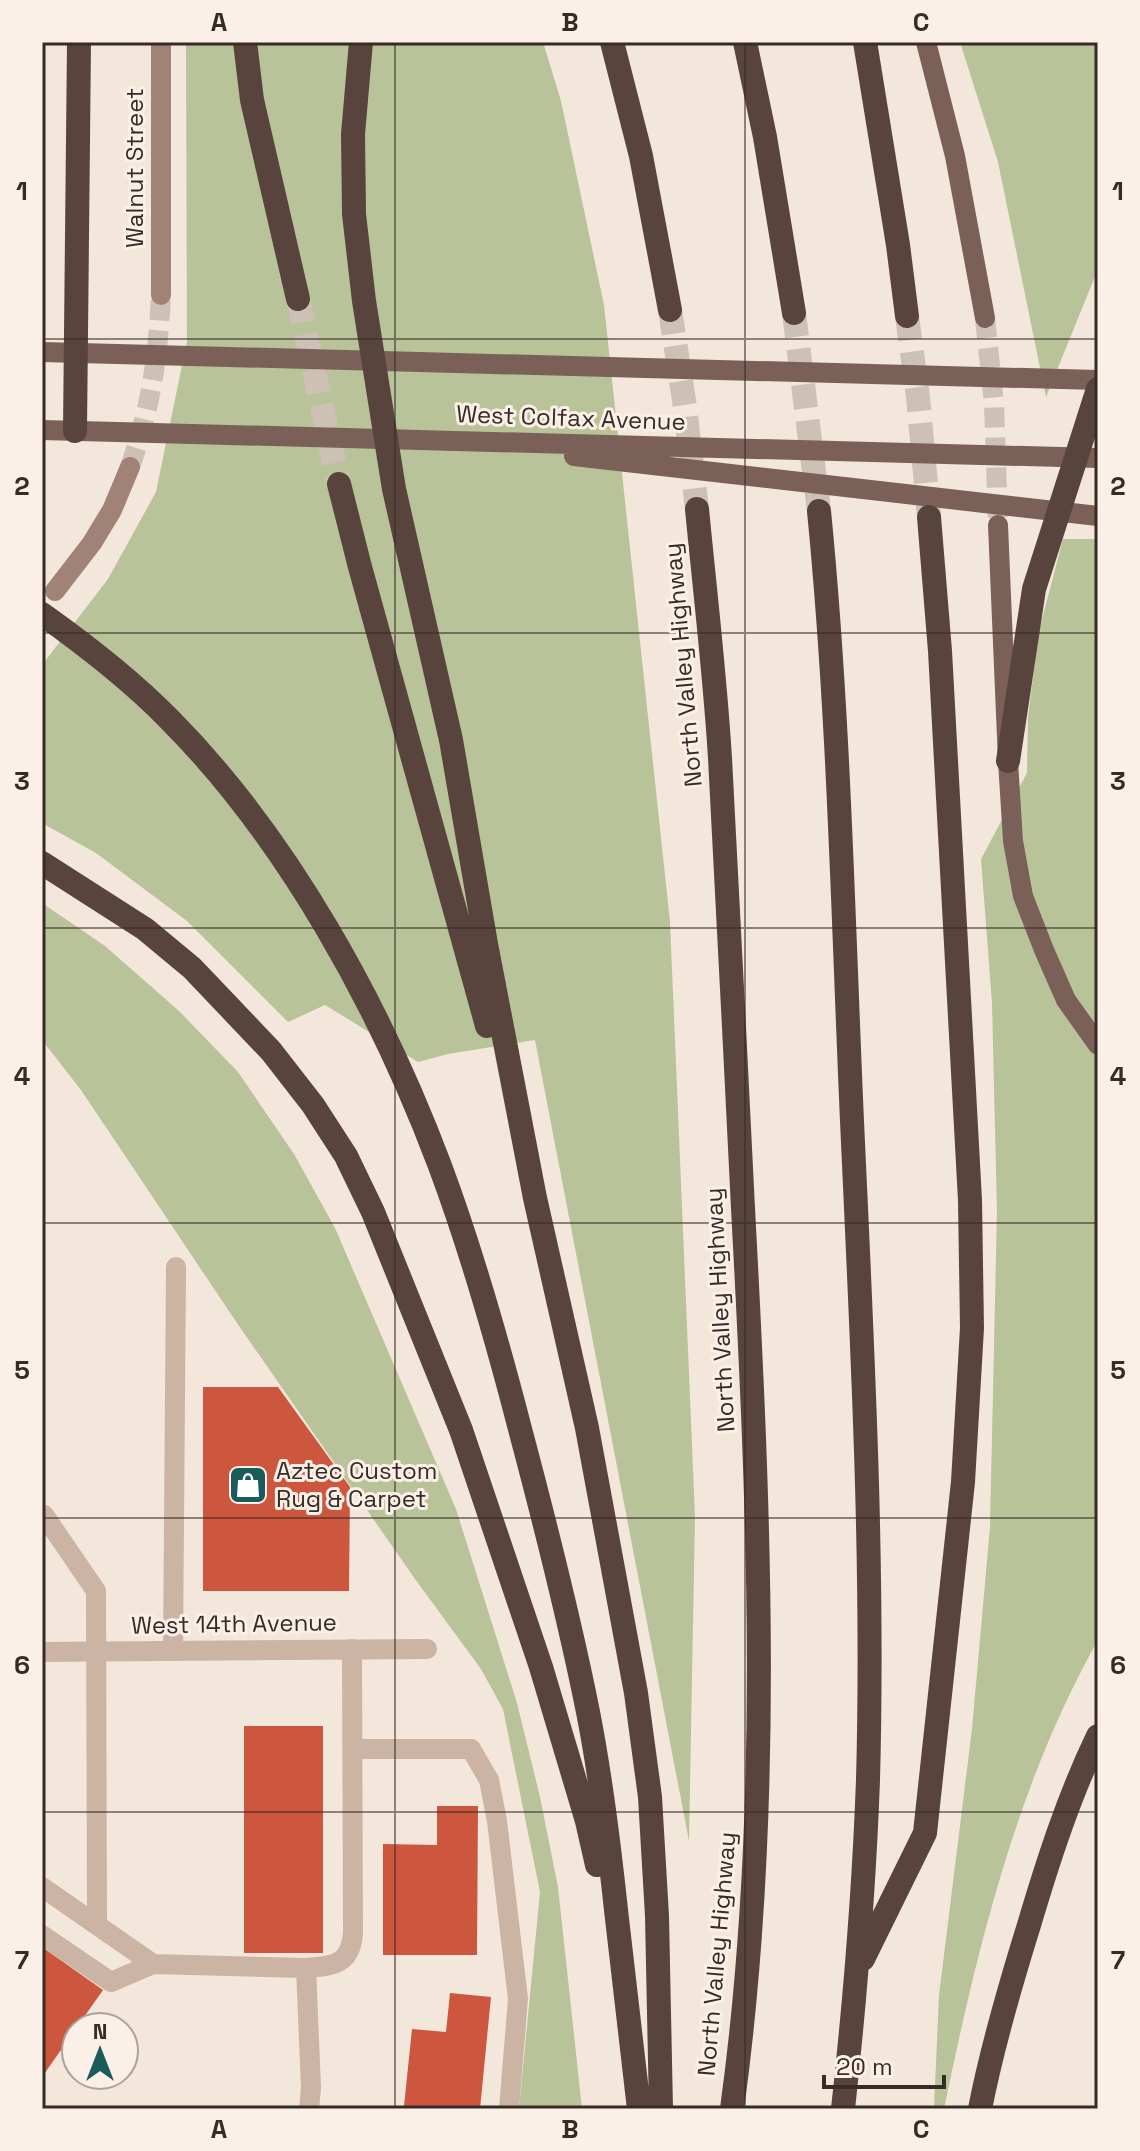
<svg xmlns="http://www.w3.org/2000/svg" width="1140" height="2151" viewBox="0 0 1140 2151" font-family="'Space Grotesk',sans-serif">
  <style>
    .green { fill: #b8c399 }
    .building { fill: #cd573e }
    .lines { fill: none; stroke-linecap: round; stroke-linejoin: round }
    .secondary-tunnel { stroke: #cdc1b6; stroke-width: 20; stroke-dasharray: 20 10; stroke-linecap: butt }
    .primary-tunnel { stroke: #cdc1b6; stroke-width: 20; stroke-dasharray: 20 10; stroke-linecap: butt }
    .highway-tunnel { stroke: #cdc1b6; stroke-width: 24; stroke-dasharray: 24 12; stroke-linecap: butt }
    .lane { stroke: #ccb4a5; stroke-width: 20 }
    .street { stroke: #ccb4a5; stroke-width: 20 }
    .secondary { stroke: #a08376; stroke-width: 20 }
    .primary { stroke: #7a6057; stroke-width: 20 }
    .highway { stroke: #59443d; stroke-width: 24 }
    .grid { fill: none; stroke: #372b27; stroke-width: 2; stroke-opacity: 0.55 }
    .labels { text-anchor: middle; stroke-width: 6; stroke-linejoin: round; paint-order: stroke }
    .street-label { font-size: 24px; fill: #372b27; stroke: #fbf0e7 }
    .poi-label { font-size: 24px; fill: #372b27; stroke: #fbf0e7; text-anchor: start }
    .neatline { fill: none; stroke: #372b27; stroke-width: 3 }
    .grid-label { font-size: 26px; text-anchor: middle; font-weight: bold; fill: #372b27 }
  </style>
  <rect width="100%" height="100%" fill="#f3e6da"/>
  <path class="green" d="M186,42H543L561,101L604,305L670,922L695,1516L689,1841L535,1040L448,1054L418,1062L325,1005L288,1022L187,921L96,853L42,823V665L108,579L156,492L187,341Z
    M960,42H1098V269L1046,397L998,162Z
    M1063,539H1098V1640C1017,1783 977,1949 944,2109H934L939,1995L972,1729L990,1527L997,1211L992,1003L981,859L1027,773L1028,717L1039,631Z
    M42,903L105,946L179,1011L238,1072L294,1154L335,1228L456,1509L517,1703L540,1797L558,1887L582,2109H519L540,1892L503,1709L481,1669L415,1579L239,1326L81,1090L42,1040Z"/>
  <path class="building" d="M203,1387H278L350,1487L349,1591H203Z
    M244,1726H323V1953H244Z
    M437,1806H478L477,1955H383V1844L437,1845Z
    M42,1947L103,1990L42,2077Z
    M450,1993L491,1997L480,2109H435L404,2106L412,2029L446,2032Z"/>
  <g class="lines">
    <path class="secondary-tunnel" d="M130,467C151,407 158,357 161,295"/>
    <path class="primary-tunnel" d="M985,318L994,404L998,521"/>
    <path class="highway-tunnel" d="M298,299L339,484
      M670,310L685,407L697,509
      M794,313L819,511
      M907,316L918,397L929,517"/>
    <path class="lane" d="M42,1515H44L96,1591L97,1925
      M173,1651L176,1267
      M353,1749H471L489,1780L497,1821L518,1999L509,2109
      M42,1887L153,1964L306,1968C334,1966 351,1964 353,1933L352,1649
      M42,1935L111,1982L153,1964
      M306,1968L311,2088L309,2109"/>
    <path class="street" d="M42,1652L427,1649"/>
    <path class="secondary" d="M161,295V42
      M55,591L92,543L112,510L130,467"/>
    <path class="primary" d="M926,42L955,156L985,318
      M42,352L1098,380
      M42,430L1098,458
      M574,456L1098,516
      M998,525L1008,761L1013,841L1023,896L1044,950L1066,1000L1098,1045"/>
    <path class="highway" d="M245,42L252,100L298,299
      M361,42L353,134L354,214L364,301L394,489L451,740L486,944L535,1198L587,1428L636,1693L650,1797L657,1916L661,2109
      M612,42L641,156L670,310
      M745,42L765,137L794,313
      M865,42L898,245L907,316
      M75,431L79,42
      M339,484L360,567L487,1026
      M697,509C705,592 715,675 720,758C729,908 735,1058 743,1208C759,1508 773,1810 732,2109
      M819,511C839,714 843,918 852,1121C862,1341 874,1561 868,1780C864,1890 855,2000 843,2109
      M42,614C87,646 131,680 170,720C289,840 381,1009 440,1166C472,1252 497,1340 520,1429C545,1523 569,1617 588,1712C601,1778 609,1844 616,1910C624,1977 632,2043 639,2109
      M1008,761L1034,589L1098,389
      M42,863L145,929L192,968L271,1051L313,1105L346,1156L373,1212L461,1430L541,1667L587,1821L597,1865
      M863,1959L925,1833L963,1482L972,1328L970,1200L940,651L929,517
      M980,2109C992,2047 1010,1986 1029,1925C1048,1861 1069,1796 1098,1736"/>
  </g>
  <path class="grid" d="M395,42V2109M745,42V2109M42,339H1098M42,633H1098M42,928H1098M42,1223H1098M42,1518H1098M42,1812H1098"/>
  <defs>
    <g id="shop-square" transform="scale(2)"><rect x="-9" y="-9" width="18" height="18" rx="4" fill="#1a5b5b" stroke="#fbf0e7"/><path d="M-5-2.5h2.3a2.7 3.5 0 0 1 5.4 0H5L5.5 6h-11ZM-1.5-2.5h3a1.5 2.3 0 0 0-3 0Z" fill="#fff"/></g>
  </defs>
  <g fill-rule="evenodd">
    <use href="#shop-square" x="248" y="1485"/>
  </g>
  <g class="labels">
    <g class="street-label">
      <text transform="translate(135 168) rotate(-90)" y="8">Walnut Street</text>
      <text transform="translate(571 418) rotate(2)" y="8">West Colfax Avenue</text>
      <text transform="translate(683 665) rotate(-95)" y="8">North Valley Highway</text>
      <text transform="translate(720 1310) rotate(-93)" y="8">North Valley Highway</text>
      <text transform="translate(234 1624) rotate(-1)" y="8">West 14th Avenue</text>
      <text transform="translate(717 1954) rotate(-85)" y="8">North Valley Highway</text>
    </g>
    <g class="poi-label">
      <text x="276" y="1479">Aztec Custom<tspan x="276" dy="28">Rug &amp; Carpet</tspan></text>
    </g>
  </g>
  <rect width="1140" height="2151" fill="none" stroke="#fbf0e7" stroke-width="88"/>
  <g transform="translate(100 2051)"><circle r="38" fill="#fbf0e7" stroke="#ada19a" stroke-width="2"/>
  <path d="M0-6L14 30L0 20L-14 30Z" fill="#1a5b5b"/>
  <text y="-12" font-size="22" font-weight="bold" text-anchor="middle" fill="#372b27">N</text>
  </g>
  <path d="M824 2075v12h120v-12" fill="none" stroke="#372b27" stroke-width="4"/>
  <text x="836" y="2075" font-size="24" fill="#372b27" stroke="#fbf0e7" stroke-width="6" paint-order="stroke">20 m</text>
  <rect x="44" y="44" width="1052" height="2063" class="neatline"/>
  <g class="grid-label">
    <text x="219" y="31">A</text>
    <text x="570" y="31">B</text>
    <text x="921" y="31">C</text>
    <text x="22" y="200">1</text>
    <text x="1118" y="200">1</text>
    <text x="22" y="495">2</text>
    <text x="1118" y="495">2</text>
    <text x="22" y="790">3</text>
    <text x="1118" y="790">3</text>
    <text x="22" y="1085">4</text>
    <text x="1118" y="1085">4</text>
    <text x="22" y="1379">5</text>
    <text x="1118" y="1379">5</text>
    <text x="22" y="1674">6</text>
    <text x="1118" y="1674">6</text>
    <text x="22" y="1969">7</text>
    <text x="1118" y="1969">7</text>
    <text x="219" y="2138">A</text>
    <text x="570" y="2138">B</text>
    <text x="921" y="2138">C</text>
  </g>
</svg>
